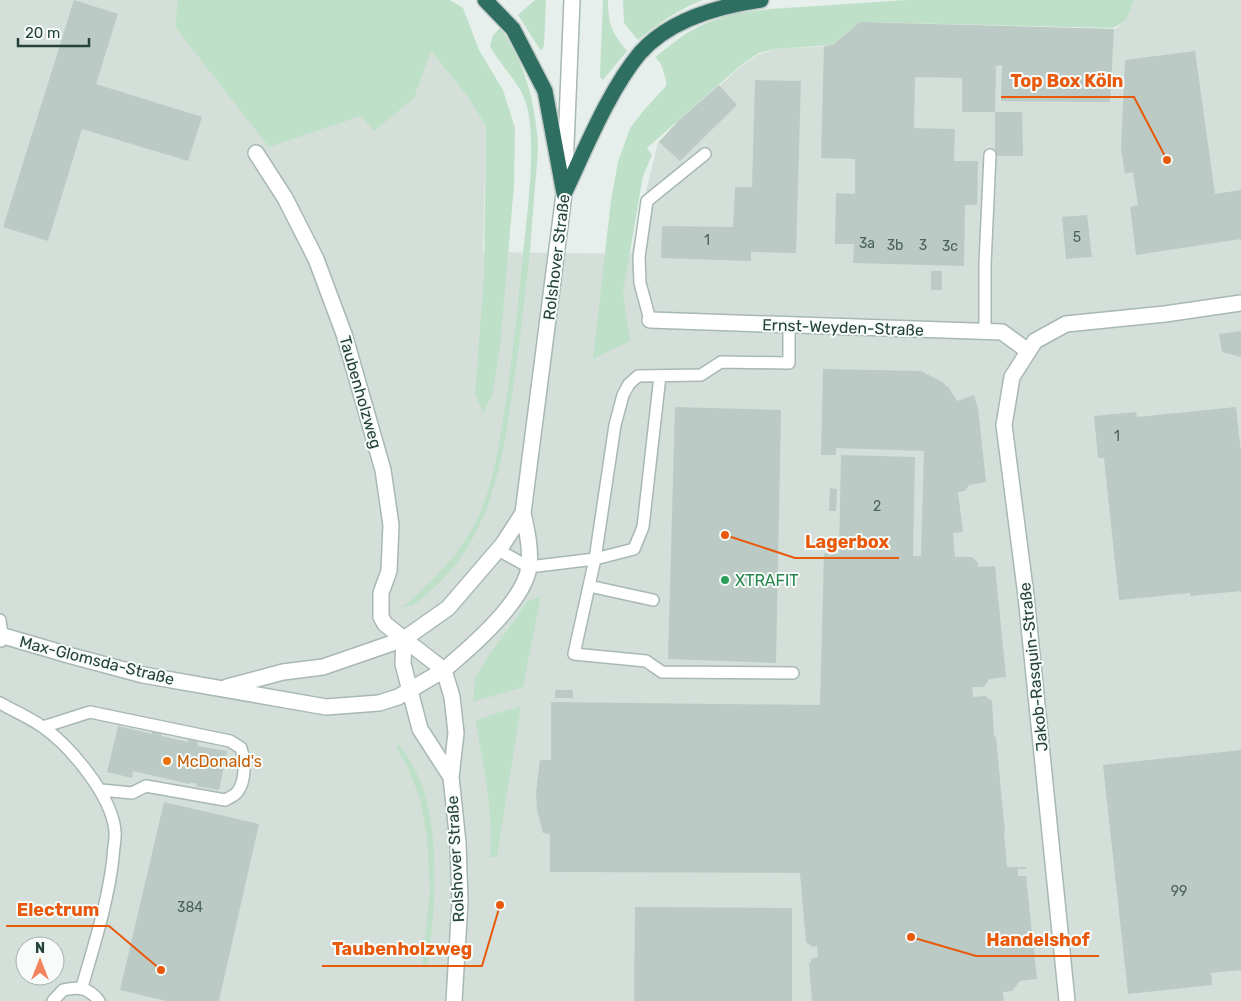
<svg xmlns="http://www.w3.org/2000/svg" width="1241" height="1001" viewBox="0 0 1241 1001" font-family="Rubik,sans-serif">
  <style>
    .built { fill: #d4dfda; fill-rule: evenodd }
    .green { fill: #bfe0c8 }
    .building { fill: #bbcac4 }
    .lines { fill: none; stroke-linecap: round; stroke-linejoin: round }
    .service-casing { stroke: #a8b8b2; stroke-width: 14 }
    .minor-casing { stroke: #a8b8b2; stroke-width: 18 }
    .tertiary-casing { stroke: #a8b8b2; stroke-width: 18 }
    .motorway-casing { stroke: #c2cac8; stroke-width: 18 }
    .service { stroke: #fff; stroke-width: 11 }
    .minor { stroke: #fff; stroke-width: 15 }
    .tertiary { stroke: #fff; stroke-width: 15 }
    .motorway { stroke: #2f6f62; stroke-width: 15 }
    .leisure-dot { fill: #2e9e5b; stroke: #f7fbf9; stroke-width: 2 }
    .food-dot { fill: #e8710a; stroke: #f7fbf9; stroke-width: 2 }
    .labels { text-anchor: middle; stroke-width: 4; stroke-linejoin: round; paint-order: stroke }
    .number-label { font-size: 14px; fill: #4a645c }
    .street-label { font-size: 16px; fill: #24423a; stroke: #f7fbf9 }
    .leisure-label { font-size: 16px; fill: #27864d; stroke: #f7fbf9; text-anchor: start }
    .food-label { font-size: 16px; fill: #c56008; stroke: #f7fbf9; text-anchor: start }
    .leader { fill: none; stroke: #e8590c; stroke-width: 2 }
    .callout-dot { fill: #e8590c; stroke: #f7fbf9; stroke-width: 2 }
    .callout-label { font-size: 18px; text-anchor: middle; font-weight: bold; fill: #e8590c; stroke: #f7fbf9; stroke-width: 4; stroke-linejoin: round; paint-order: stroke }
  </style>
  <rect width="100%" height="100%" fill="#e6efeb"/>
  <path class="built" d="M0,0H377L431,51L467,96L486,126L483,252L631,254L658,142L741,66L758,55L776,49L832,46L860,23L1115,29L1126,21L1134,0H1241V1001H0ZM25,946H55V976H25Z"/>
  <path class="green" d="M178,0H450L463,8L479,50L503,90L515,128L514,185L500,348L492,396L483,413L475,394L484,276L486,126L467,96L431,51L414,98L374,131L361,116L269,147L175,27Z
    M535,0H546L544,46L541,51L518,15Z
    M603,0H608C608,24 612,33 627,51L603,80L600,77Z
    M623,0H703C678,9 658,24 638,40L624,23Z
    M907,0H1134L1126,21L1113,28L860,22L831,45L776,49L759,53L741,65L647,148L652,155L643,176L623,293L630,341L593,359L611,200L618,162L630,128L644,110L666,86V80L661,64L655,57L685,34L704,24L731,14L770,9Z
    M500,28C523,59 533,95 537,133C539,147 537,161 536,175C534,200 532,225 530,250C525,296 520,343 513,389C502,463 492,534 434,588C425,595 415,608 403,607C434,580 464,550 481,511C495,476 500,438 506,401C513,352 518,303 523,254C527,212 536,152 528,111C523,84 502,69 490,46L493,35Z
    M541,596L523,687L473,702L475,679L488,656L517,617L526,602Z
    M521,706L497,857H490C493,810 484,766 475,720Z
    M398,744C446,797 436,900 428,966L422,965L430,891L427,837L420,799L409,770L396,748Z"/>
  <path class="building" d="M74,0L118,14L96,84L202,117L188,161L82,129L48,241L3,227Z
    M860,22L1114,29L1110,102L1001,101L1002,65L996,66L995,112H962V78L915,77L914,128L955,129L954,161H978L977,205H965L964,266L853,263L854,244H835L836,193L855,194V159L821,158L824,46L832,45Z
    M1195,51L1215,194L1241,190V239L1136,255L1130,207L1138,205L1133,172L1125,174L1121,148L1125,60Z
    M755,80L801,81L796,253L751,252V261L661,258L662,226L733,227L735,187H752Z
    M719,85L737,105L680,161L659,142L678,121Z
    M995,112H1022L1023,156H995Z
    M1087,215L1092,257L1066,259L1062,217Z
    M931,271H942V290H931Z
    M1241,331V357L1222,352L1219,334Z
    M823,369L921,371L942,382L949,388L957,401L974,395L978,408L986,482L969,485L965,491L958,492L963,532L953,533L955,557H972L978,563V567L995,566L1006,677L989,679L984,687H972L973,697L985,696L992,701L994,736L996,737L1005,833L1004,834L1007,867H1026V869H1018V876H1026L1037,979L1020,981L1012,991L1003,992L1004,1001H812L809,964L813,958L818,957L817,946L812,947L806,942L800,873L550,872V834L543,833L537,810L536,792L540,760H551V702L820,705L824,553L839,554L841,455L915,457L913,556H921L924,451L836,448V455H821Z
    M675,407L781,410L776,663L668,659Z
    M1236,407L1241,453V591L1191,596L1190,593L1119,600L1104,458H1098L1094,416L1136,412L1137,417Z
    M830,488L837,489L836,511H829Z
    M555,690H573V698H555Z
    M118,726L152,734V731L162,733L161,736L188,742V739L197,741L198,746L227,751L219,790L196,786L197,784L190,782V784L133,771L132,778L107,772Z
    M1241,750V970L1211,973L1212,985L1128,994L1103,765Z
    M164,802L259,824L219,1001H166L120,990Z
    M635,907L792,908V1001H634Z"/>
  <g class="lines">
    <g class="service-casing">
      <path id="service" d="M650,320L640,283L639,257L647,201L705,154
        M789,325V363L721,362L701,375L638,376L629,384L623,395L615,425L595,559L574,654L646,661L662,672L793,673
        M985,331V264L990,155
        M498,550L529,567L595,559L634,549L643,527L660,376
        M589,586L653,600
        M0,620L2,635L1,641
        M0,703C14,711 30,718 43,727C71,747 112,796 115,831C116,840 113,849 113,858C108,902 94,945 82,987
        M43,727L90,712L230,741L241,748C245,760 246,780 238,791C236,795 229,798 225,800L146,786L132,793L101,790
        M53,1001L63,990C79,986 89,988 99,1001"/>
    </g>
    <g class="minor-casing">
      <path id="minor" d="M256,153L285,198L316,259L344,334L383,470L391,525L389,571L381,593V617L385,624L404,639
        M650,320L1002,332L1028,351
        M0,635L72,656L143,675L326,707L379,703L398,697L444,670
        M227,687L283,672L323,667L404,639
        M1067,1001L1026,596L1004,425L1012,377L1035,341L1066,324L1165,314L1241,303"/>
    </g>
    <g class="tertiary-casing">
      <path id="tertiary" d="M404,639L444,670L452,697L456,733L451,777L458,843L460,902L454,1001
        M404,639L448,608L503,544L523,513
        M404,639L403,664L420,729L451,777
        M444,670C470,648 524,602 529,567C531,549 527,531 523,513L564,194L572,0"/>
    </g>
    <g class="motorway-casing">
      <path id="motorway" d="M485,0L513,29L545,91L564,194
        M564,194C585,150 609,90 640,53C669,20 719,6 761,0"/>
    </g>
    <use href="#service" class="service"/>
    <use href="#minor" class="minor"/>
    <use href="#tertiary" class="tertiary"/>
    <use href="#motorway" class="motorway"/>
  </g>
  <circle class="leisure-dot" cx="725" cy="580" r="5"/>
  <circle class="food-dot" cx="167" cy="761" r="5"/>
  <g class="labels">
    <g class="number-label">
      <text x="1077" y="242">5</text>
      <text x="707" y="245">1</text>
      <text x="867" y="248">3a</text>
      <text x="895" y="250">3b</text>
      <text x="923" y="250">3</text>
      <text x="950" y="251">3c</text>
      <text x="1117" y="441">1</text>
      <text x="877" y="511">2</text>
      <text x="1179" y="896">99</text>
      <text x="190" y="912">384</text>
    </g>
    <g class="street-label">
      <text transform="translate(556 257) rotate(-83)" y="6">Rolshover Straße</text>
      <text transform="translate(843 327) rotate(2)" y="6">Ernst-Weyden-Straße</text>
      <text transform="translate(361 392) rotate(74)" y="6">Taubenholzweg</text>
      <text transform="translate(97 660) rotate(14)" y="6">Max-Glomsda-Straße</text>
      <text transform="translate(1033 667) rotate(-96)" y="6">Jakob-Rasquin-Straße</text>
      <text transform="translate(455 859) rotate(-93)" y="6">Rolshover Straße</text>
    </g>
    <g class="leisure-label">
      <text x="735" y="586">XTRAFIT</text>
    </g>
    <g class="food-label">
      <text x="177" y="767">McDonald's</text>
    </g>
  </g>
  <path class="leader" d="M1167 160L1134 97H1001M725 535L795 558H899M161 970L109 926H6M911 937L976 956H1099M500 905L482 966H322"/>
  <g class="callout-dot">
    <circle cx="1167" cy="160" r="5"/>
    <circle cx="725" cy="535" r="5"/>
    <circle cx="161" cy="970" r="5"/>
    <circle cx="911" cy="937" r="5"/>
    <circle cx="500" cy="905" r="5"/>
  </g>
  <g class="callout-label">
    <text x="1067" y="87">Top Box Köln</text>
    <text x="847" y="548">Lagerbox</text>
    <text x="58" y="916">Electrum</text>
    <text x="1038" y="946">Handelshof</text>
    <text x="402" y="955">Taubenholzweg</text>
  </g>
  <g transform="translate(40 961)"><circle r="24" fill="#f7fbf9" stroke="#a3b1ad"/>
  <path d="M0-4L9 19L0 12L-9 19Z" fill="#f4845f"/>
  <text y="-8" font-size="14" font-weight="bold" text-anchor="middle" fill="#24423a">N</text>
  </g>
  <path d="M18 38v8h71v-8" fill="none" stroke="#24423a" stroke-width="2.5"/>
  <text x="25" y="38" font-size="15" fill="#24423a" stroke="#f7fbf9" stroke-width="4" paint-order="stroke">20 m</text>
</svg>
